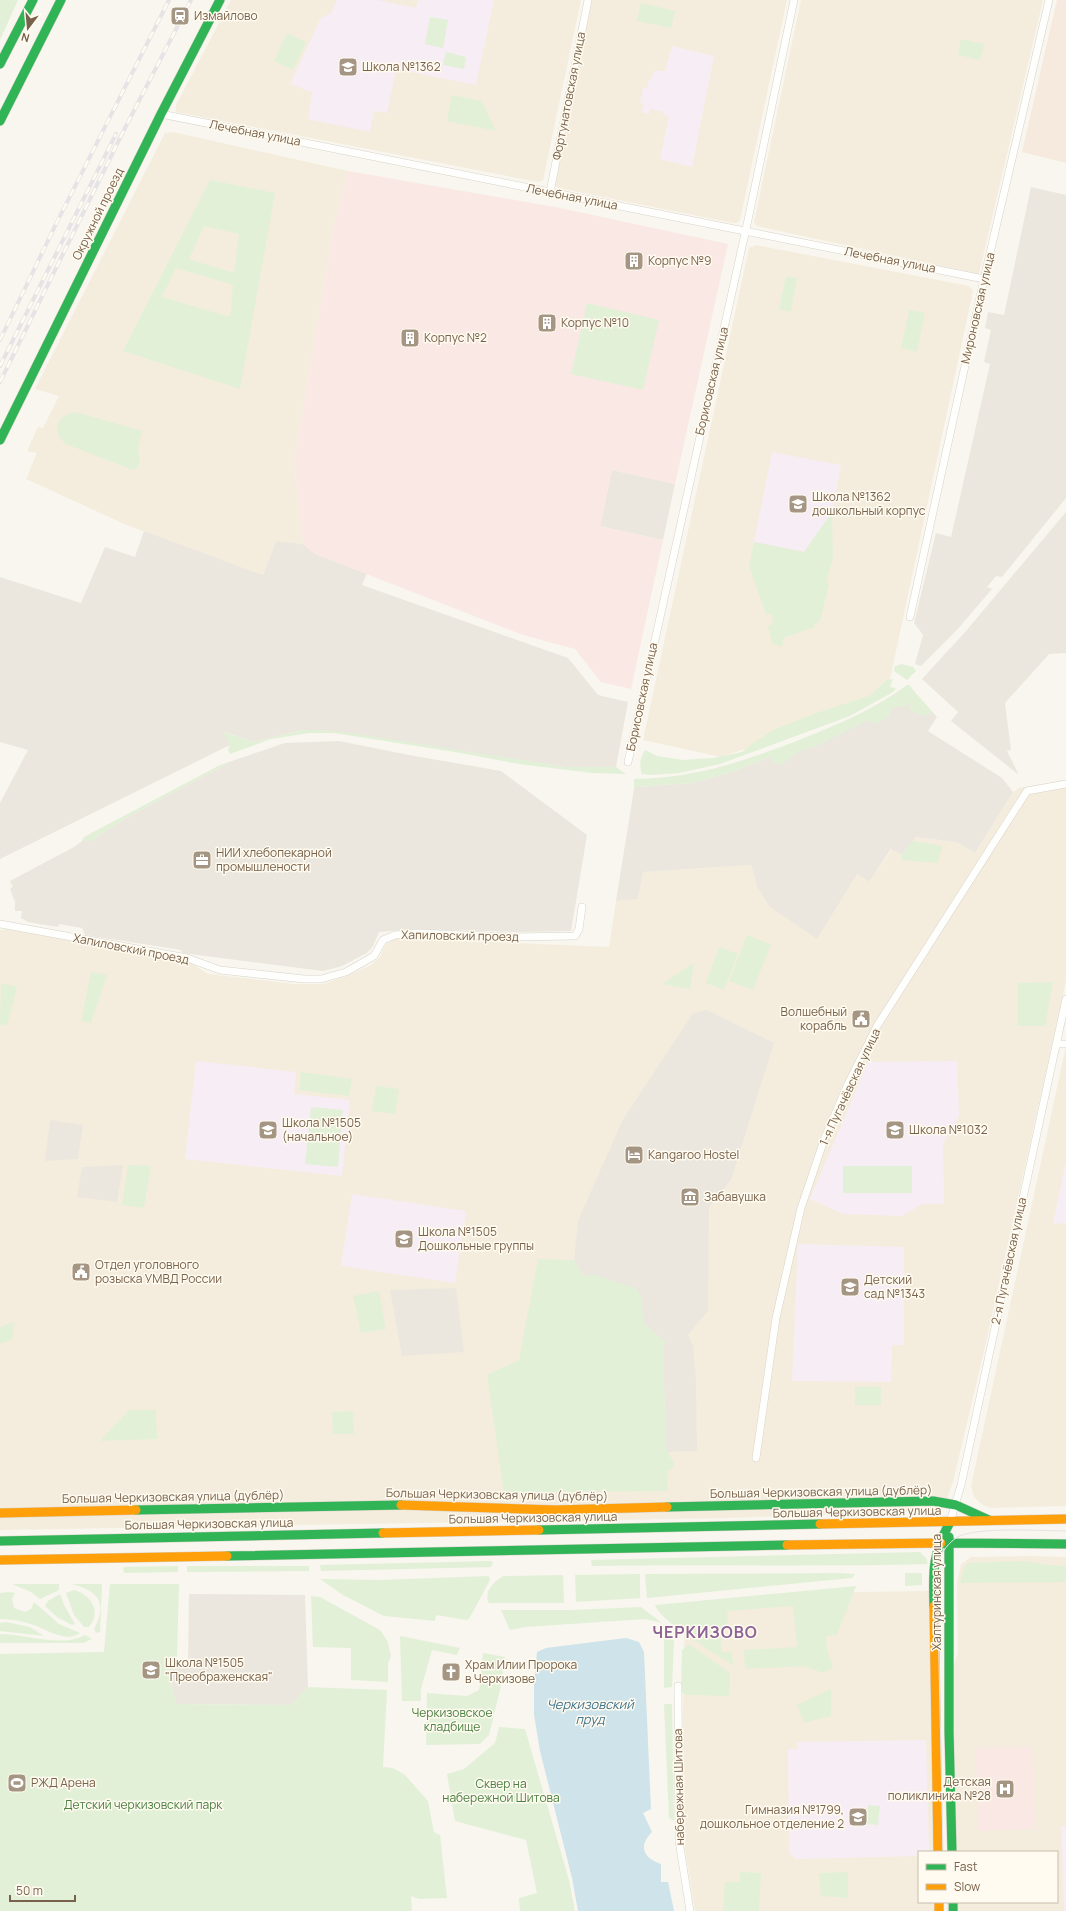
<svg xmlns="http://www.w3.org/2000/svg" width="1066" height="1911" viewBox="0 0 1066 1911" font-family="Manrope,sans-serif">
  <style>
    .residential { fill: #f4edde }
    .commercial { fill: #f6eadf }
    .industrial { fill: #ebe7de }
    .education { fill: #f7edf5 }
    .medical { fill: #fae8e4 }
    .green { fill: #e2f0d8; fill-rule: evenodd }
    .water { fill: #cee3ea }
    .lines { fill: none; stroke-linecap: round; stroke-linejoin: round }
    .street-casing { stroke: #d8d3cb; stroke-width: 8 }
    .fast-casing { stroke: #d8d3cb; stroke-width: 10 }
    .slow-casing { stroke: #d8d3cb; stroke-width: 10 }
    .street { stroke: #fefefc; stroke-width: 7 }
    .fast { stroke: #30b455; stroke-width: 9 }
    .slow { stroke: #ff9f0a; stroke-width: 9 }
    .tram { stroke: #e6e3e6; stroke-width: 1 }
    .rail-casing { stroke: #e6e3e6; stroke-width: 4 }
    .rail { stroke: #fffbf0; stroke-width: 2.5; stroke-dasharray: 8; stroke-linecap: butt }
    .labels { text-anchor: middle; stroke-width: 3; stroke-linejoin: round; paint-order: stroke }
    .poi-label { font-size: 12px; fill: #79624b; stroke: #fffbf0; text-anchor: start }
    .street-label { font-size: 12px; fill: #79624b; stroke: #fffbf0 }
    .park-label { font-size: 12px; fill: #4b8042; stroke: #fffbf0 }
    .water-label { font-size: 13px; font-style: italic; fill: #43768d; stroke: #fffbf0 }
    .district-label { font-size: 16px; font-weight: bold; letter-spacing: 1px; fill: #8c6395; stroke: #fffbf0 }
  </style>
  <rect width="100%" height="100%" fill="#f8f6ee"/>
  <path class="residential" d="M231,0H581L543,180L538,182L176,112V105Z
    M592,0H787L740,220L737,223H733L558,188L554,184Z
    M801,0H1043L979,274L756,226L754,222Z
    M173,132L348,171L334,226L294,462L303,544L276,541L263,575L129,526L26,479L37,453L27,451L38,427L43,428L59,396L35,389L165,133Z
    M756,245L969,286L973,291L889,684L849,715L721,757L643,740L749,248Z
    M1066,780V981L985,1347L953,1482L944,1507L935,1511L730,1518L0,1530V930L8,929L191,963L208,974L294,984H323L347,976L371,965L380,957L386,944L397,938L609,947L616,901L638,898L643,872L751,865L757,887L857,874L869,882L892,849L902,855L916,837L956,842L975,853L1013,792L1019,788Z
    M1066,1046V1506L991,1508L983,1505L974,1497L971,1486Z
    M1031,1556L1066,1557V1911H956V1902H1057V1852H955L953,1667L958,1653L957,1584L961,1564L971,1557Z
    M930,1591L936,1852H919V1902H937V1911H695L685,1849L682,1771L685,1608L856,1592Z"/>
  <path class="commercial" d="M1057,0H1066V163L1022,152Z"/>
  <path class="industrial" d="M1031,187L1066,195V498L1002,577L996,576L987,587L992,589L957,630L921,666L915,664L923,635L914,623L936,533L951,537L990,364L984,362L991,330L985,328L988,312L1004,315Z
    M612,470L675,484L663,540L600,526Z
    M1066,512V653L1049,654L1005,703L1011,750L1007,751L1019,775L951,721L958,712L922,679L966,631Z
    M144,531L263,575L276,541L303,544L315,554L367,573L362,585L568,658L598,695L628,702L616,767H566L319,730H302L254,742L224,732L230,745L0,859V803L28,750L0,742V577L81,603L105,547L135,557Z
    M911,688L937,717L928,731L1002,778L1013,792L975,853L956,842L916,837L902,855L891,849L869,882L857,874L817,939L770,907L757,887L751,865L643,872L638,899L616,901L634,789L636,787L691,783L729,773L858,722Z
    M339,741L409,755L501,771L587,835L571,931L517,932L415,929L379,932L373,946L367,953L342,966L323,971L182,953L181,950L85,935L82,928L59,924L58,927L28,922L21,918L22,911H15V900H14L10,888L13,887L10,881L74,847L82,841H91L126,818L232,761L285,743Z
    M707,1010L774,1043L731,1180L709,1207L708,1311L688,1335L693,1346L696,1380L697,1451L666,1452L663,1348L665,1342L599,1283L582,1274L574,1260L578,1221L622,1121L693,1013Z
    M50,1120L83,1125L78,1159L45,1161Z
    M123,1165L117,1202L77,1197L82,1167Z
    M456,1288L464,1352L402,1356L390,1290Z
    M189,1594L305,1595L308,1687L292,1705L176,1704L170,1680V1668H188Z"/>
  <path class="education" d="M337,0H378L416,8L418,0H494L476,85L396,69L387,113L374,111L370,132L308,119L312,92L290,84L321,18L331,13Z
    M672,46L714,56L692,167L660,159L669,117L663,116L664,112L650,109L649,114L642,112L644,104L640,103L643,88H647L649,80H651L654,71H665Z
    M772,452L841,465L832,512L804,552L754,542Z
    M196,1061L296,1072L294,1094L350,1100L342,1176L185,1159Z
    M957,1061L959,1116L943,1144L944,1204H922L902,1216L843,1214L810,1199L868,1062Z
    M1066,1161V1223L1053,1224Z
    M352,1194L466,1211L455,1283L341,1266Z
    M798,1244L904,1247V1345H892L891,1382L792,1381Z
    M926,1740L929,1852H919V1856L795,1859L789,1853L788,1749H797V1742Z
    M1061,1826H1066V1911H1064Z"/>
  <path class="medical" d="M348,171L555,207L728,244L675,484L612,470L600,526L663,540L631,689L601,682L575,649L523,635L315,554L303,544L294,462L334,226Z
    M1032,1747L1035,1829L978,1831L976,1748Z"/>
  <path class="green" d="M0,0H18L0,40Z
    M641,3L675,11L671,28L637,21Z
    M430,17L448,20L443,48L425,44Z
    M287,33L306,42L293,70L274,61Z
    M961,39L984,44L980,60L958,55Z
    M446,52L466,57L464,69L443,65Z
    M452,95L482,101L496,131L447,121Z
    M210,180L275,193L240,389L123,351ZM204,226L239,234L234,273L189,259ZM176,268L233,285L230,317L162,297Z
    M786,276L797,278L791,312L779,309Z
    M587,303L659,320L643,390L571,374Z
    M909,310L925,313L917,352L901,348Z
    M76,412L142,431L138,448L140,463L135,470L130,469L66,444C50,431 57,415 76,412Z
    M832,512L833,558L826,583L829,584L820,622L814,624L815,627L783,638V643L781,647L772,643L768,626L774,623L771,613L766,615L749,566L754,542L804,552Z
    M902,664L913,667L916,671L907,680L894,671L895,666Z
    M893,679L890,687L896,688L893,692L850,716L720,764L679,773L650,775L642,774C639,766 640,758 645,750L657,756L683,760L713,758L742,752L756,741L775,729L819,712L869,696L887,680Z
    M907,685H910C911,689 928,706 932,712L923,716L909,710L910,704L909,702L904,707L897,706L891,710L889,717L874,724L868,720L814,747L802,750L780,765L772,761V756L729,773L691,783L636,787L634,789V779C696,778 742,762 799,740C837,725 873,710 907,685Z
    M302,730H319L351,733L566,767H616L626,774L592,773L519,764L455,752L334,733H309L271,739L230,754L228,750L230,745L223,732L254,742Z
    M232,761L126,818L91,841H82L84,837L220,765Z
    M912,841L942,846L938,863L901,860L902,855Z
    M747,935L771,944L753,990L729,981Z
    M719,947L738,954L724,990L706,983Z
    M694,963L690,989L662,984Z
    M91,972L107,975L91,1023L81,1021Z
    M1053,982L1045,1026H1018V983Z
    M1,983L17,987L7,1026L0,1024Z
    M301,1072L352,1079L349,1096L299,1090Z
    M376,1086L399,1089L395,1114L372,1111Z
    M311,1107L343,1110L338,1167L305,1164Z
    M128,1165L151,1166L144,1208L122,1205Z
    M843,1166H912V1193H843Z
    M538,1259L574,1260L582,1274L587,1277L591,1274L636,1288L641,1296L644,1323L665,1342L663,1348L666,1447L675,1466L667,1472L668,1491L549,1492L550,1495L547,1498H524L521,1493H504L487,1375L519,1360Z
    M379,1291L386,1329L361,1333L353,1296Z
    M14,1322L12,1340L0,1343V1327Z
    M855,1387H881V1405H855Z
    M129,1410H156L157,1439L100,1441Z
    M353,1411L354,1434H333L332,1412Z
    M920,1552L926,1558L928,1564C816,1567 704,1564 592,1566L591,1560Z
    M491,1561L493,1563L491,1567L321,1571L320,1565Z
    M1024,1561L1046,1565L1066,1566V1582L960,1583L964,1567L968,1563Z
    M178,1566V1572L124,1573L123,1567Z
    M187,1566H309V1571L187,1572Z
    M905,1573H922V1585L905,1586Z
    M640,1574V1598L576,1602L575,1575Z
    M645,1574L840,1573L855,1574L852,1578L647,1598Z
    M563,1575L564,1603H489C483,1593 494,1580 504,1576Z
    M488,1576L490,1578L489,1582L469,1619L466,1620L436,1615L435,1621L384,1616L343,1595L320,1579L380,1580Z
    M12,1584H59V1590L40,1599L31,1592Z
    M72,1584H102L100,1632L96,1633L94,1629C108,1602 98,1591 72,1584Z
    M110,1584H179L177,1657H170V1680L176,1704L291,1705L308,1687L387,1690L383,1767L393,1768L405,1775L428,1801L434,1832L440,1835L447,1898L419,1899L411,1896L412,1911H0V1654L104,1652Z
    M856,1586L837,1635L826,1636L827,1650L833,1668L823,1673L804,1666L745,1669L744,1650L797,1647L793,1606L727,1611L728,1628L720,1629L722,1652H732L733,1665C716,1654 661,1622 655,1605Z
    M74,1590C91,1595 102,1611 89,1627H84L74,1615L66,1593Z
    M8,1592L15,1593L12,1599L14,1608L25,1612L31,1609L34,1602L59,1624L80,1633C65,1643 48,1630 34,1625C22,1621 12,1619 0,1619V1593Z
    M60,1594L64,1605L75,1624L72,1625L57,1617L45,1606L48,1601Z
    M311,1596L320,1597L380,1630L388,1642L391,1656L388,1663V1682L351,1680V1648L313,1647Z
    M641,1607L662,1623L645,1619L525,1627L510,1630L501,1610H571Z
    M6,1622L30,1627L44,1636L0,1631V1623Z
    M0,1634C24,1634 64,1648 85,1635L92,1639L83,1643H0Z
    M400,1636L460,1648L457,1655L432,1650L421,1689V1701H402Z
    M664,1638L674,1640L672,1687L664,1688Z
    M689,1644L730,1673L729,1696L687,1695L681,1692L682,1650Z
    M483,1653L505,1657L500,1690L489,1735L480,1744L426,1745L427,1693L467,1696L479,1690C482,1677 481,1666 483,1653Z
    M831,1689V1716L804,1723L797,1705Z
    M664,1704H672L674,1821L669,1818Z
    M499,1727L525,1729L569,1880L575,1911H520L519,1898L537,1893L526,1840L455,1821L447,1774L464,1769L495,1743Z
    M868,1805L880,1806L878,1825L867,1824Z
    M740,1872L761,1873L759,1911H723L725,1882H739Z
    M848,1872V1898L821,1896L819,1873Z"/>
  <path class="water" d="M626,1638L639,1642L644,1652L651,1809L643,1813L652,1832C638,1846 643,1858 661,1864V1882H668L674,1911H578L572,1878L540,1751L534,1715V1685L537,1652L546,1648Z"/>
  <g class="lines">
    <g class="street-casing">
      <path id="street" d="M161,114L984,279
        M550,192L588,0
        M910,617L984,279L1049,0
        M628,762L748,220L794,0
        M0,924L187,958L220,970L304,979H321L346,972L374,956L383,940L395,935L418,933L512,937L575,936L579,929L582,907
        M1056,1044H1066
        M756,1458L776,1318L801,1208L824,1140L848,1084L877,1026L1027,791L1066,784
        M950,1522L961,1485L1066,999
        M678,1686L679,1841L690,1911"/>
    </g>
    <g class="fast-casing">
      <path id="fast" d="M0,64L33,0
        M0,121L61,0
        M0,440L161,114L220,0
        M667,1507L933,1501L956,1505L989,1520
        M136,1510L401,1505
        M539,1530L820,1524
        M949,1537V1731L952,1852
        M0,1541L383,1533
        M941,1543L1066,1544
        M227,1556L787,1545
        M934,1606C933,1570 932,1555 950,1522
        M953,1902V1911"/>
    </g>
    <g class="slow-casing">
      <path id="slow" d="M401,1505L556,1510L667,1507
        M0,1513L136,1510
        M820,1524L1066,1519
        M383,1533L539,1530
        M787,1545L941,1543
        M0,1560L227,1556
        M934,1606L938,1852
        M939,1902V1911"/>
    </g>
    <use href="#street" class="street"/>
    <use href="#fast" class="fast"/>
    <use href="#slow" class="slow"/>
    <path class="tram" d="M943,1852L937,1569C939,1556 945,1546 956,1538C973,1526 1042,1531 1066,1531
      M948,1902V1911"/>
    <g class="rail-casing">
      <path id="rail" d="M0,340L57,222L169,0
        M0,366L116,134
        M0,382L124,130L191,0"/>
    </g>
    <use href="#rail" class="rail"/>
  </g>
  <defs>
    <g id="station-square" transform="scale(1)"><rect x="-9" y="-9" width="18" height="18" rx="4" fill="#a59684" stroke="#fffbf0"/><path d="M-3-6H3Q5-6 5-4V2Q5 4 3 4L4.5 6H3L1.5 4h-3L-3 6H-4.5L-3 4Q-5 4-5 2V-4Q-5-6-3-6ZM-3.5-4v3h7v-3ZM-3.5 1v1.5H-2V1ZM2 1v1.5H3.5V1Z" fill="#fff"/></g>
    <g id="school-square" transform="scale(1)"><rect x="-9" y="-9" width="18" height="18" rx="4" fill="#a59684" stroke="#fffbf0"/><path d="M0-5L7-2L0 1L-7-2ZM-4 1L0 2.5L4 1V4Q0 6-4 4Z" fill="#fff"/></g>
    <g id="building-square" transform="scale(1)"><rect x="-9" y="-9" width="18" height="18" rx="4" fill="#a59684" stroke="#fffbf0"/><path d="M-4-6H4V6H1V3H-1V6H-4ZM-2.5-4.3h1.7v1.8h-1.7ZM.8-4.3h1.7v1.8H.8ZM-2.5-1h1.7V.8h-1.7ZM.8-1h1.7V.8H.8Z" fill="#fff"/></g>
    <g id="office-square" transform="scale(1)"><rect x="-9" y="-9" width="18" height="18" rx="4" fill="#a59684" stroke="#fffbf0"/><path d="M-6-3h4V-5.5h4V-3h4V5H-6ZM-1-4.5V-3h2v-1.5ZM-6 0V1H6V0Z" fill="#fff"/></g>
    <g id="civic-square" transform="scale(1)"><rect x="-9" y="-9" width="18" height="18" rx="4" fill="#a59684" stroke="#fffbf0"/><path d="M-.6-6.5H3V-4.5H.6V-3L4-1V1h2V6H-6V1h2V-1L-.6-3ZM-1.2 2.5V6h2.4V2.5Z" fill="#fff"/></g>
    <g id="hotel-square" transform="scale(1)"><rect x="-9" y="-9" width="18" height="18" rx="4" fill="#a59684" stroke="#fffbf0"/><path d="M-6-4.5h1.5V1H6V5H4.5V3h-9V5H-6ZM-4 0a1.8 1.8 0 1 1 3.6 0ZM.5 0V-2.5h3Q6-2.5 6 0Z" fill="#fff"/></g>
    <g id="museum-square" transform="scale(1)"><rect x="-9" y="-9" width="18" height="18" rx="4" fill="#a59684" stroke="#fffbf0"/><path d="M0-6L6-3V-2H-6V-3ZM-5-1h2V3h-2ZM-1-1h2V3h-2ZM3-1h2V3H3ZM-6 4H6V6H-6Z" fill="#fff"/></g>
    <g id="church-square" transform="scale(1)"><rect x="-9" y="-9" width="18" height="18" rx="4" fill="#a59684" stroke="#fffbf0"/><path d="M-1.2-6h2.4v3.5h3.3v2.4h-3.3V6h-2.4V-.1h-3.3v-2.4h3.3Z" fill="#fff"/></g>
    <g id="stadium-square" transform="scale(1)"><rect x="-9" y="-9" width="18" height="18" rx="4" fill="#a59684" stroke="#fffbf0"/><path d="M0-5a6.5 5 0 1 0 0 10a6.5 5 0 1 0 0-10ZM-3.5-1.8h7v3.6h-7Z" fill="#fff"/></g>
    <g id="hospital-square" transform="scale(1)"><rect x="-9" y="-9" width="18" height="18" rx="4" fill="#a59684" stroke="#fffbf0"/><path d="M-5-5h3v3.5h4V-5h3V5h-3V1.5h-4V5h-3Z" fill="#fff"/></g>
  </defs>
  <g fill-rule="evenodd">
    <use href="#station-square" x="180" y="16"/>
    <use href="#school-square" x="348" y="67"/>
    <use href="#building-square" x="634" y="261"/>
    <use href="#building-square" x="547" y="323"/>
    <use href="#building-square" x="410" y="338"/>
    <use href="#school-square" x="798" y="504"/>
    <use href="#office-square" x="202" y="860"/>
    <use href="#civic-square" x="861" y="1019"/>
    <use href="#school-square" x="268" y="1130"/>
    <use href="#school-square" x="895" y="1130"/>
    <use href="#hotel-square" x="634" y="1155"/>
    <use href="#museum-square" x="690" y="1197"/>
    <use href="#school-square" x="404" y="1239"/>
    <use href="#civic-square" x="81" y="1272"/>
    <use href="#school-square" x="850" y="1287"/>
    <use href="#school-square" x="151" y="1670"/>
    <use href="#church-square" x="451" y="1672"/>
    <use href="#stadium-square" x="17" y="1783"/>
    <use href="#hospital-square" x="1005" y="1789"/>
    <use href="#school-square" x="858" y="1817"/>
  </g>
  <g class="labels">
    <g class="poi-label">
      <text x="194" y="20">Измайлово</text>
      <text x="362" y="71">Школа №1362</text>
      <text x="648" y="265">Корпус №9</text>
      <text x="561" y="327">Корпус №10</text>
      <text x="424" y="342">Корпус №2</text>
      <text x="812" y="501">Школа №1362<tspan x="812" dy="14">дошкольный корпус</tspan></text>
      <text x="216" y="857">НИИ хлебопекарной<tspan x="216" dy="14">промышлености</tspan></text>
      <text x="847" y="1016" text-anchor="end">Волшебный<tspan x="847" dy="14">корабль</tspan></text>
      <text x="282" y="1127">Школа №1505<tspan x="282" dy="14">(начальное)</tspan></text>
      <text x="909" y="1134">Школа №1032</text>
      <text x="648" y="1159">Kangaroo Hostel</text>
      <text x="704" y="1201">Забавушка</text>
      <text x="418" y="1236">Школа №1505<tspan x="418" dy="14">Дошкольные группы</tspan></text>
      <text x="95" y="1269">Отдел уголовного<tspan x="95" dy="14">розыска УМВД России</tspan></text>
      <text x="864" y="1284">Детский<tspan x="864" dy="14">сад №1343</tspan></text>
      <text x="165" y="1667">Школа №1505<tspan x="165" dy="14">"Преображенская"</tspan></text>
      <text x="465" y="1669">Храм Илии Пророка<tspan x="465" dy="14">в Черкизове</tspan></text>
      <text x="991" y="1786" text-anchor="end">Детская<tspan x="991" dy="14">поликлиника №28</tspan></text>
      <text x="31" y="1787">РЖД Арена</text>
      <text x="844" y="1814" text-anchor="end">Гимназия №1799,<tspan x="844" dy="14">дошкольное отделение 2</tspan></text>
    </g>
    <g class="street-label">
      <text transform="translate(569 96) rotate(-79)" y="4">Фортунатовская улица</text>
      <text transform="translate(255 133) rotate(11)" y="4">Лечебная улица</text>
      <text transform="translate(572 197) rotate(11)" y="4">Лечебная улица</text>
      <text transform="translate(98 214) rotate(-64)" y="4">Окружной проезд</text>
      <text transform="translate(890 260) rotate(11)" y="4">Лечебная улица</text>
      <text transform="translate(978 308) rotate(-77)" y="4">Мироновская улица</text>
      <text transform="translate(712 381) rotate(-77)" y="4">Борисовская улица</text>
      <text transform="translate(642 697) rotate(-78)" y="4">Борисовская улица</text>
      <text transform="translate(460 936) rotate(1)" y="4">Хапиловский проезд</text>
      <text transform="translate(131 949) rotate(11)" y="4">Хапиловский проезд</text>
      <text transform="translate(850 1087) rotate(-65)" y="4">1-я Пугачёвская улица</text>
      <text transform="translate(1009 1261) rotate(-78)" y="4">2-я Пугачёвская улица</text>
      <text transform="translate(821 1492) rotate(-1)" y="4">Большая Черкизовская улица (дублёр)</text>
      <text transform="translate(497 1495) rotate(1)" y="4">Большая Черкизовская улица (дублёр)</text>
      <text transform="translate(173 1497) rotate(-1)" y="4">Большая Черкизовская улица (дублёр)</text>
      <text transform="translate(857 1512) rotate(-1)" y="4">Большая Черкизовская улица</text>
      <text transform="translate(533 1518) rotate(-1)" y="4">Большая Черкизовская улица</text>
      <text transform="translate(209 1524) rotate(-1)" y="4">Большая Черкизовская улица</text>
      <text transform="translate(937 1592) rotate(-90)" y="4">Халтуринская улица</text>
      <text transform="translate(679 1787) rotate(-91)" y="4">набережная Шитова</text>
    </g>
    <g class="park-label">
      <text x="452" y="1717">Черкизовское<tspan x="452" dy="14">кладбище</tspan></text>
      <text x="501" y="1788">Сквер на<tspan x="501" dy="14">набережной Шитова</tspan></text>
      <text x="143" y="1809">Детский черкизовский парк</text>
    </g>
    <g class="water-label">
      <text x="590" y="1709">Черкизовский<tspan x="590" dy="15">пруд</tspan></text>
    </g>
    <g class="district-label">
      <text x="705" y="1638">ЧЕРКИЗОВО</text>
    </g>
  </g>
  <rect x="918" y="1851" width="140" height="52" fill="#fffbf0" stroke="#c9beae"/>
  <rect x="926" y="1864" width="20" height="6" fill="#30b455" stroke="#c9beae"/>
  <text x="954" y="1871" font-size="12" fill="#79624b">Fast</text>
  <rect x="926" y="1884" width="20" height="6" fill="#ff9f0a" stroke="#c9beae"/>
  <text x="954" y="1891" font-size="12" fill="#79624b">Slow</text>
  <g transform="translate(28 28) rotate(196)" stroke="#fffbf0" stroke-width="3" paint-order="stroke">
  <path d="M0-3L7 15L0 10L-7 15Z" fill="#79624b"/>
  <text y="-6" font-size="11" font-weight="bold" text-anchor="middle" fill="#79624b">N</text>
  </g>
  <path d="M10 1895v6h65v-6" fill="none" stroke="#79624b" stroke-width="2"/>
  <text x="16" y="1895" font-size="12" fill="#79624b" stroke="#fffbf0" stroke-width="3" paint-order="stroke">50 m</text>
</svg>
